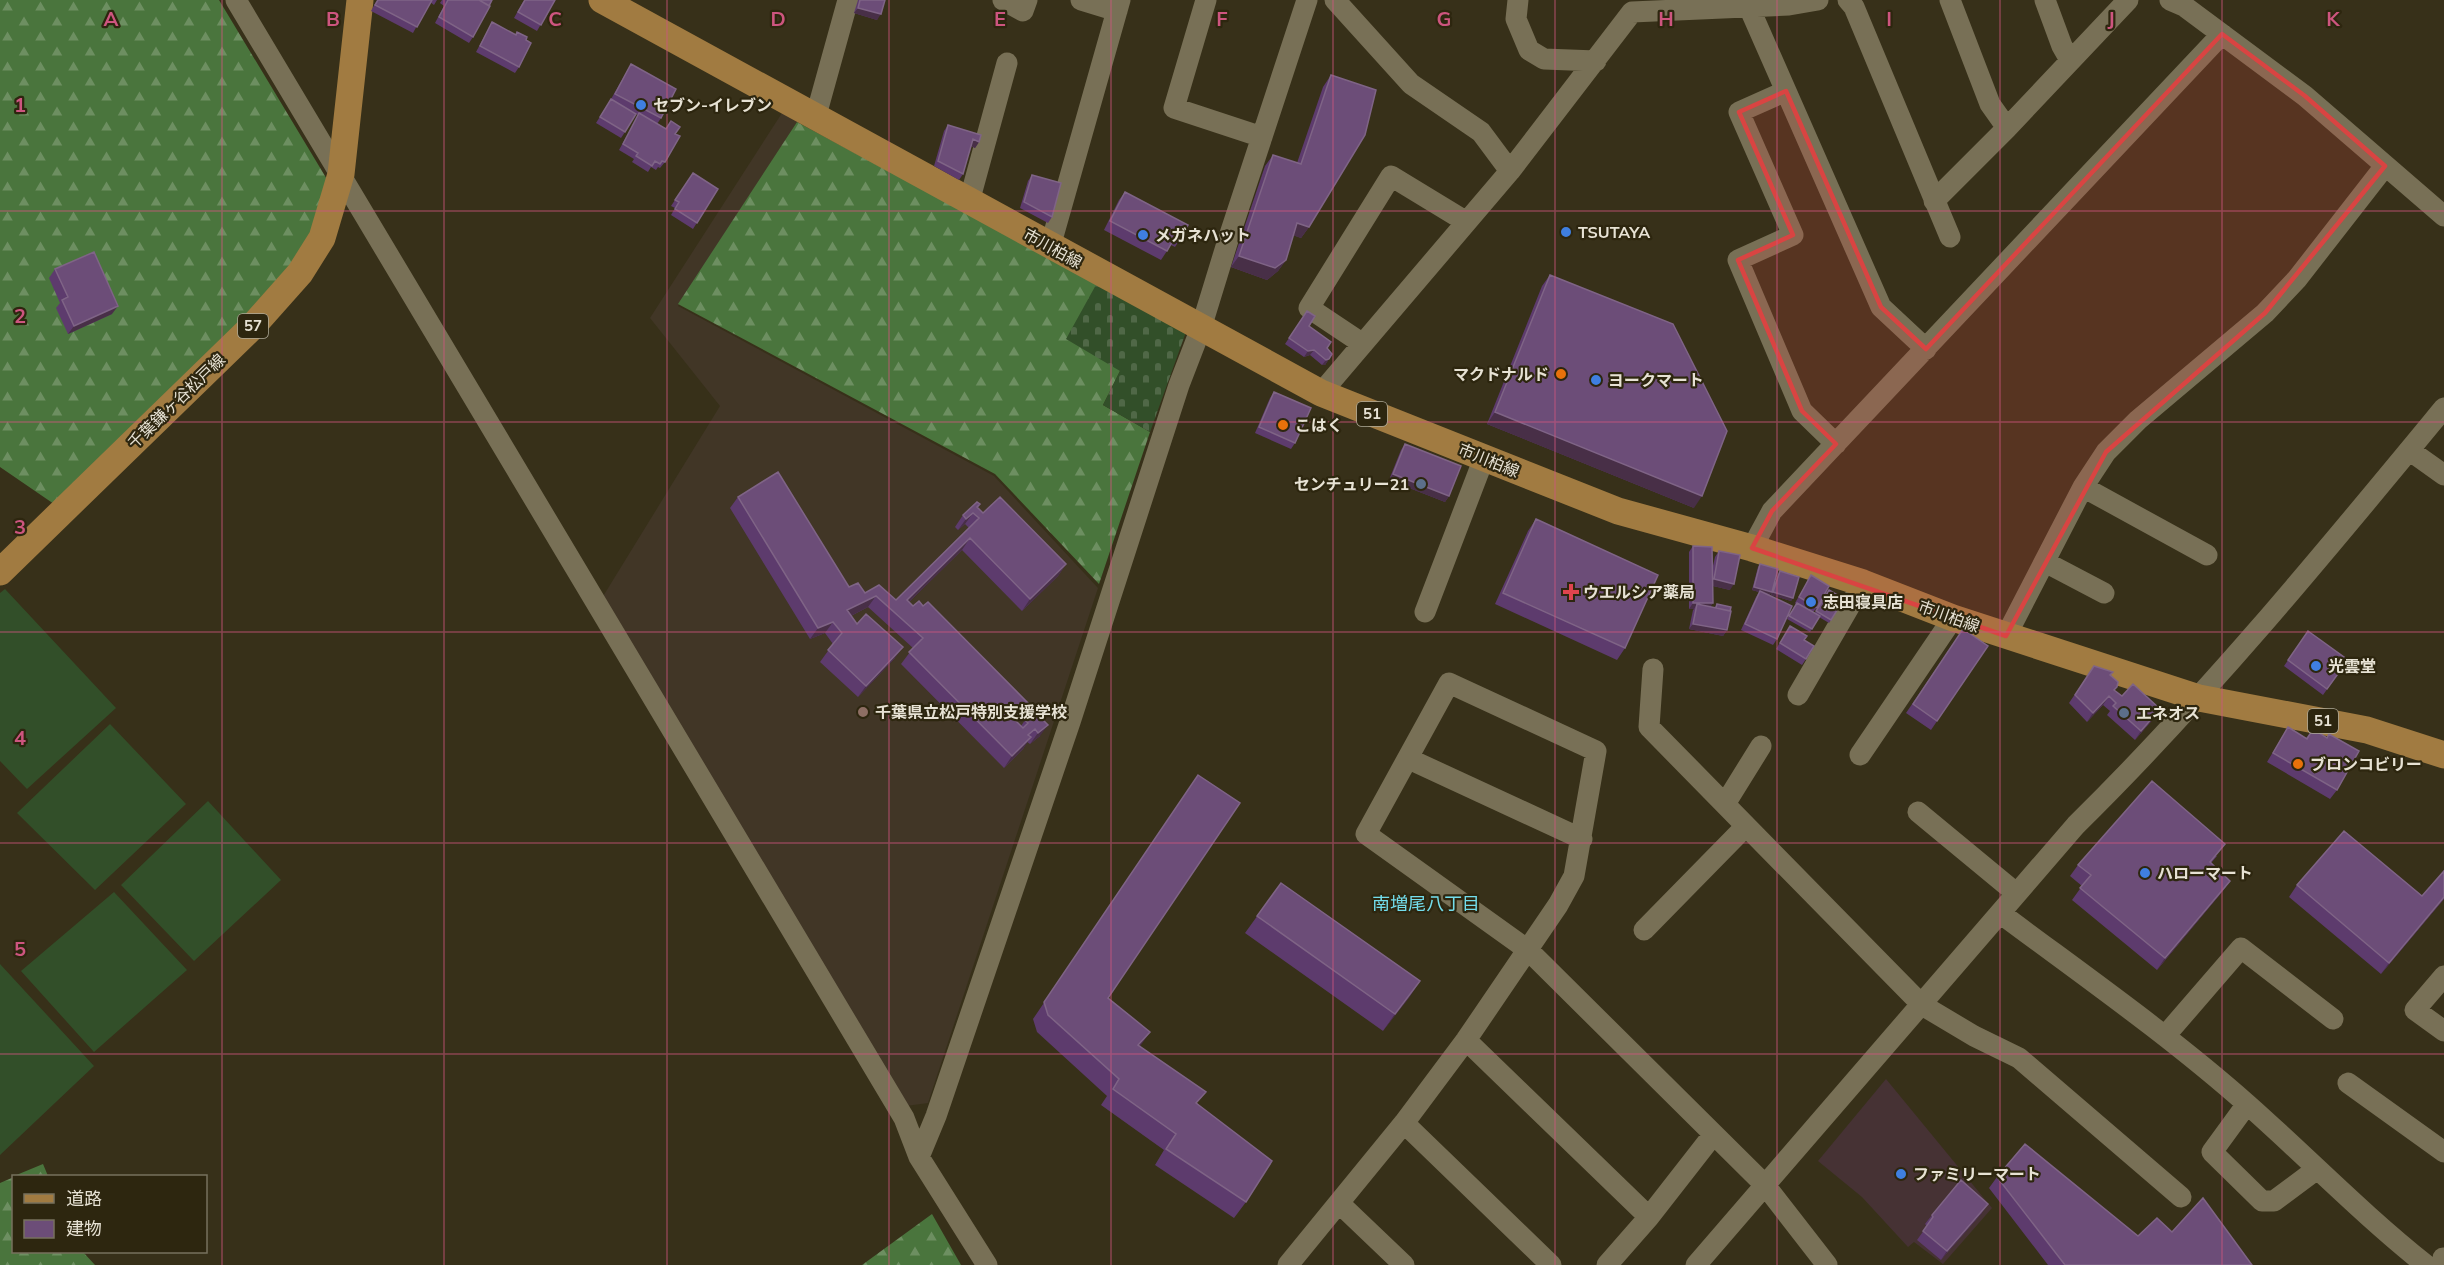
<svg xmlns="http://www.w3.org/2000/svg" width="2444" height="1265" viewBox="0 0 2444 1265" font-family="Mulish,'Noto Sans JP',sans-serif">
  <style>
    .commercial { fill: #463234 }
    .education { fill: #413626 }
    .grass { fill: #324f29 }
    .forest { fill: url(#forest-firs) }
    .cemetery { fill: url(#cemetery-stones) }
    .lines { fill: none; stroke-linecap: round; stroke-linejoin: round }
    .minor { stroke: #787056; stroke-width: 21 }
    .major { stroke: #a17b41; stroke-width: 27 }
    .wall { fill: #5d3b6d }
    .shaded-wall { fill: #482f47 }
    .building { fill: #6c4d78; stroke: #7f6486; stroke-width: 1.5 }
    .marked { fill: #d94442; fill-opacity: 0.2; stroke: #d94442; stroke-width: 4.5; stroke-linejoin: round }
    .grid { fill: none; stroke: #cd557f; stroke-width: 1.5; stroke-opacity: 0.55 }
    .shop-dot { fill: #3f7fe0; stroke: #2d260f; stroke-width: 2 }
    .food-dot { fill: #e8710a; stroke: #2d260f; stroke-width: 2 }
    .service-dot { fill: #5c6f8a; stroke: #2d260f; stroke-width: 2 }
    .health-dot { fill: #e0444e; stroke: #2d260f; stroke-width: 2 }
    .education-dot { fill: #8d6e63; stroke: #2d260f; stroke-width: 2 }
    .labels { text-anchor: middle; stroke-width: 4.5; stroke-linejoin: round; paint-order: stroke }
    .shield { fill: #2d260f; stroke: #afaa99; stroke-width: 1.5 }
    .shield-label { font-size: 15px; font-weight: bold; fill: #e7e2d4 }
    .poi-label { font-size: 16px; font-weight: bold; fill: #e7e2d4; stroke: #2d260f; text-anchor: start }
    .street-label { font-size: 16px; fill: #e7e2d4; stroke: #2d260f }
    .neighbourhood-label { font-size: 18px; fill: #73ddec; stroke: #2d260f }
    .grid-label { font-size: 20px; text-anchor: middle; font-weight: bold; fill: #cd557f; stroke: #2d260f; stroke-width: 4.5; stroke-linejoin: round; paint-order: stroke }
  </style>
  <defs>
    <pattern id="forest-firs" width="22" height="20" patternUnits="userSpaceOnUse" patternTransform="scale(1.5)"><rect width="22" height="20" fill="#4a753d"/><path d="M5 1l3.5 6h-7zM16 11l3.5 6h-7z" fill="#6d8f61"/></pattern>
    <pattern id="cemetery-stones" width="16" height="16" patternUnits="userSpaceOnUse" patternTransform="scale(1.5)"><rect width="16" height="16" fill="#324f29"/><path d="M2 7V4a2 2 0 0 1 4 0v3zM10 15v-3a2 2 0 0 1 4 0v3z" fill="#506847"/></pattern>
  </defs>
  <rect width="100%" height="100%" fill="#373019"/>
  <path class="commercial" d="M1886,1079L1992,1208L1943,1264L1914,1242L1908,1247L1862,1197L1818,1161Z"/>
  <path class="education" d="M782,113L797,122L678,306L994,476L1098,588L928,1103L906,1106L602,598L720,406L650,318Z"/>
  <path class="grass" d="M5,589L116,708L27,789L0,761V593Z
    M110,724L186,804L95,890L17,813Z
    M208,801L281,880L194,961L121,885Z
    M114,892L187,970L94,1052L21,971Z
    M0,964L94,1066L0,1155Z"/>
  <path class="forest" d="M0,0H219L328,181L294,296L73,517L0,467Z
    M797,122L1097,283L1120,371L1103,405L1150,432L1099,584L995,474L678,304Z
    M43,1164L48,1176H14Z
    M14,1177V1252H83L95,1265H0V1183Z
    M932,1214L961,1265H862Z"/>
  <path class="cemetery" d="M1097,283L1186,332L1150,432L1103,405L1120,371L1066,339Z"/>
  <g class="lines">
    <path class="minor" d="M236,0L904,1118L919,1157L987,1265
      M1003,0L1023,11L1027,0
      M1081,0L1117,11
      M1206,0L1174,108L1262,137
      M1335,0L1411,84L1481,132L1510,171
      M1518,0L1516,19L1529,50L1544,59L1596,61
      M1848,0L1854,7L1950,237
      M1950,0L1990,104L2007,128
      M2045,0L2062,46L2070,60
      M2170,0L2184,6L2305,96L2444,216
      M1749,7L1881,307L1926,349
      M1786,91L1739,112L1793,235L1738,260L1802,411L1836,444
      M815,119L848,0
      M1934,201L2007,128L2128,0
      M969,202L1007,63
      M1050,247L1120,0
      M1363,344L1309,308L1391,176L1465,221
      M1321,393L1510,171L1632,12L1789,5L1818,0
      M2409,450L2444,475
      M2083,487L2207,555
      M1752,548L1772,511L2222,34
      M2045,562L2104,593
      M1425,612L1484,458
      M2006,636L2083,487L2106,452L2138,420L2265,313L2297,279L2385,166
      M1653,669L1649,727L1922,1005L1974,1036L2019,1058L2181,1197
      M1798,695L1863,583
      M1860,755L1953,618
      M1409,759L1582,839
      M1725,804L1761,746
      M1918,812L2016,893
      M2000,913C2083,975 2169,1035 2247,1104C2308,1158 2363,1215 2426,1265
      M1644,930L1746,826
      M2444,976L2415,1010L2444,1031
      M2165,1036L2241,948L2333,1019
      M1466,1040L1649,1217
      M2348,1083L2444,1152
      M2247,1104L2212,1152L2262,1201H2274L2317,1169
      M1404,1123L1551,1265
      M919,1157L936,1116L1070,722L1179,385L1201,328L1228,240L1307,0
      M1339,1203L1404,1265
      M2443,1258L2444,1259
      M1288,1265L1404,1123L1466,1040L1558,905L1574,876L1596,751L1449,683L1366,834L1528,950L1765,1185L1827,1265
      M1607,1265L1649,1217L1713,1135
      M1696,1265L2076,825C2208,695 2326,551 2444,408"/>
    <path class="major" d="M602,0L1321,393L1618,511L1752,548L1863,583L1953,618L2199,698L2367,730L2444,755
      M0,572L252,327L300,273L322,238L341,174L360,0"/>
  </g>
  <path class="wall" d="M377,0H437L434,5L430,2L413,33L371,11Z
    M442,0H492L473,37L469,43L435,23L444,6L440,3Z
    M524,0H555L537,31L514,18Z
    M858,0H885L877,20L854,13Z
    M492,22L526,40L519,67L515,73L476,52Z
    M631,64L661,118L657,124L666,129L671,121L675,134L665,162L660,168L658,167L656,170L651,167L648,172L632,162L634,159L619,150L638,115L624,107L625,132L621,138L596,123L611,99Z
    M1331,75L1309,227L1301,238L1293,235L1286,260L1278,271L1267,280L1231,267L1265,166L1273,155L1297,163L1323,87Z
    M948,125L979,142L975,148L971,146L963,174L959,180L934,166L944,131Z
    M693,173L718,189L693,229L671,215L675,208L671,206Z
    M1032,175L1052,217L1048,223L1020,208L1028,181Z
    M1125,192L1181,238L1175,247L1171,245L1161,260L1104,230L1119,200Z
    M55,269L112,314L68,334L56,308L60,303L49,278Z
    M1550,275L1694,508L1487,424L1542,286Z
    M1307,311L1309,326L1332,354L1325,365H1322L1310,355L1304,357L1285,344Z
    M1274,392L1295,443L1291,449L1255,433L1270,398Z
    M1405,444L1449,496L1445,502L1389,480L1401,450Z
    M738,497L849,587L865,593L896,600L969,528L965,524L958,530L955,527L963,515L980,504L978,508L983,513L1066,564L1058,576L1022,611L962,550L909,602L913,606H923L1029,704L1021,715L1016,721L1021,726L1025,720L1035,712L1040,736L1030,744L1027,742L1023,749L1004,768L901,664L913,648L868,607L851,616L857,624L895,658L858,697L820,662L833,644L825,633L810,639L730,508Z
    M1536,519L1625,648L1617,660L1495,604L1528,531Z
    M1693,546L1712,570L1715,557L1719,551L1730,590L1713,586V603L1710,607L1714,608L1717,604L1727,630L1723,636L1689,629L1693,610L1694,609H1689V552Z
    M1760,564L1770,595L1767,594L1777,639L1773,645L1741,630L1756,597L1759,592L1752,590L1758,567Z
    M1780,571L1793,598L1791,601L1771,595L1778,574Z
    M1811,575L1817,608L1813,612L1815,613L1829,590L1831,620L1829,623L1819,617L1810,632L1787,619L1796,604L1795,603Z
    M1790,626L1804,640L1806,659L1802,665L1776,649Z
    M1963,629L1988,646L1931,730L1906,713Z
    M2308,631L2348,660L2323,695L2284,666Z
    M2094,666L2111,675L2115,691L2154,718L2135,740L2107,715L2110,711L2103,705L2087,722L2069,703Z
    M2288,727L2306,738L2313,729L2337,790L2330,799L2267,762Z
    M1198,775L1108,998L1140,1046L1198,1104L1246,1202L1234,1218L1155,1165L1164,1150L1101,1105L1107,1096L1037,1032L1033,1019Z
    M2217,856L2211,863L2230,881L2222,892L2157,970L2072,900L2082,886L2070,876L2078,865Z
    M1281,883L1420,981L1383,1031L1245,933Z
    M2297,885L2422,896L2444,899L2381,974L2289,897Z
    M1997,1177L2138,1236L2172,1232L2252,1265H2048L1989,1188Z
    M1982,1213L1941,1260L1917,1240L1927,1226L1925,1224L1932,1215Z"/>
  <path class="shaded-wall" d="M858,8L881,14L877,20L854,13Z
    M973,139L979,142L975,148L969,145Z
    M1297,223L1309,227L1301,238L1289,234Z
    M1239,256L1286,260L1278,271L1267,280L1231,267Z
    M118,306L112,314L68,334L74,326Z
    M1314,350L1310,355L1304,357L1308,351Z
    M1329,359L1325,365H1322L1326,360Z
    M1495,412L1702,496L1694,508L1487,424Z
    M1393,474L1449,496L1445,502L1389,480Z
    M973,513L965,524L958,530L966,519Z
    M970,538L962,550L899,612L907,600Z
    M1066,564L1058,576L1022,611L1030,599Z
    M1714,579L1734,584L1730,590L1709,585Z
    M1754,587L1772,592L1770,595L1752,590Z
    M1773,592L1793,598L1791,601L1771,595Z
    M876,596L868,607L839,622L847,610Z
    M1693,603H1713L1708,609L1697,604L1694,609H1689Z
    M833,622L825,633L810,639L818,628Z
    M1693,624L1727,630L1723,636L1689,629Z
    M903,647L895,658L858,697L866,686Z
    M2109,696L2103,705L2087,722L2093,713Z
    M1029,704L1021,715L1006,730L1014,719Z
    M2160,709L2154,718L2135,740L2141,731Z
    M1048,725L1040,736L1030,744L1038,733Z
    M1031,737L1023,749L1004,768L1012,756Z
    M2230,881L2222,892L2157,970L2165,958Z
    M2444,897V899L2381,974L2389,963Z
    M1420,981L1409,998L1383,1031L1395,1014Z
    M1150,1032L1139,1048L1138,1045Z
    M1988,1204L1982,1213L1941,1260L1947,1251Z"/>
  <path class="building" d="M378,0H432L417,27L375,5Z
    M448,0H479L490,6L473,37L439,17Z
    M479,0H492L489,6Z
    M525,0H555L541,25L518,12Z
    M860,0H885L881,14L858,8Z
    M492,22L516,35L517,32L527,37L526,40L531,43L519,67L480,46Z
    M631,64L676,89L661,118L615,94Z
    M1331,75L1376,90L1365,135L1309,227L1297,223L1286,260L1275,268L1239,256L1273,155L1301,164Z
    M611,99L636,114L625,132L600,117Z
    M639,113L666,129L671,121L680,127L675,134L680,136L665,162L662,161L660,164L655,161L652,166L636,156L638,153L623,144Z
    M948,125L981,135L979,142L973,139L963,174L938,161Z
    M693,173L718,189L697,223L675,209L679,202L675,200Z
    M1032,175L1061,183L1052,217L1024,202Z
    M1125,192L1188,225L1181,238L1176,235L1167,251L1110,221Z
    M94,252L118,306L74,326L62,300L68,297L55,269Z
    M1550,275L1673,324L1727,431L1702,496L1495,412Z
    M1307,311L1315,316L1309,326L1331,342L1327,348L1332,354L1329,359L1326,360L1314,350L1308,351L1289,338Z
    M1274,392L1311,408L1295,443L1259,427Z
    M1405,444L1461,466L1449,496L1393,474Z
    M778,472L849,587L858,583L865,593L879,585L896,600L979,518L973,513L966,519L963,515L977,502L980,504L977,507L983,513L1000,497L1066,564L1030,599L970,538L907,600L913,606L919,601L923,606L928,602L1029,704L1014,719L1023,728L1028,723L1025,720L1035,712L1048,725L1038,733L1035,729L1028,735L1031,737L1012,756L909,652L923,638L876,596L847,610L857,624L866,614L903,647L866,686L828,650L842,633L833,622L818,628L738,497Z
    M1536,519L1658,575L1625,648L1503,593Z
    M1693,546L1712,547L1713,603H1693Z
    M1719,551L1740,555L1734,584L1714,579Z
    M1760,564L1778,569L1772,592L1754,587Z
    M1780,571L1799,577L1793,598L1773,592Z
    M1811,575L1829,586L1817,608L1799,597Z
    M1829,590L1844,599L1831,620L1816,611Z
    M1760,591L1792,606L1777,639L1745,624Z
    M1797,603L1820,616L1812,629L1789,616Z
    M1697,604L1731,611L1727,630L1693,624Z
    M1717,604L1731,607L1730,611L1716,608Z
    M1790,626L1807,636L1804,640L1814,646L1806,659L1780,643Z
    M1963,629L1988,646L1937,721L1913,704Z
    M2308,631L2348,660L2327,689L2288,660Z
    M2094,666L2113,672L2110,675L2118,682L2117,687L2114,690L2122,696L2133,684L2160,709L2141,731L2113,706L2116,703L2109,696L2093,713L2075,695Z
    M2288,727L2307,739L2313,729L2327,738L2329,734L2359,751L2337,790L2273,753Z
    M1198,775L1240,803L1108,998L1150,1032L1138,1045L1206,1092L1196,1103L1272,1161L1246,1202L1166,1149L1176,1134L1113,1089L1119,1079L1048,1015L1044,1002Z
    M2152,781L2225,844L2210,862L2230,881L2165,958L2080,888L2091,875L2078,865Z
    M2344,831L2422,896L2444,871V897L2389,963L2297,885Z
    M1281,883L1420,981L1395,1014L1257,916Z
    M2025,1144L2138,1236L2157,1218L2172,1232L2203,1198L2252,1265H2065L1997,1177Z
    M1961,1180L1988,1204L1947,1251L1923,1231L1933,1217L1932,1215Z"/>
  <path class="marked" d="M2222,34L2305,96L2385,166L2265,313L2106,452L2006,636L1752,548L1772,511L1836,444L1802,411L1738,260L1793,235L1739,112L1786,91L1881,307L1926,349Z"/>
  <path class="grid" d="M222,0V1265M444,0V1265M667,0V1265M889,0V1265M1111,0V1265M1333,0V1265M1555,0V1265M1777,0V1265M2000,0V1265M2222,0V1265M0,211H2444M0,422H2444M0,632H2444M0,843H2444M0,1054H2444"/>
  <g class="shop-dot">
    <circle cx="641" cy="105" r="6"/>
    <circle cx="1566" cy="232" r="6"/>
    <circle cx="1143" cy="235" r="6"/>
    <circle cx="1596" cy="380" r="6"/>
    <circle cx="1811" cy="602" r="6"/>
    <circle cx="2316" cy="666" r="6"/>
    <circle cx="2145" cy="873" r="6"/>
    <circle cx="1901" cy="1174" r="6"/>
  </g>
  <g class="food-dot">
    <circle cx="1561" cy="374" r="6"/>
    <circle cx="1283" cy="425" r="6"/>
    <circle cx="2298" cy="764" r="6"/>
  </g>
  <g class="service-dot">
    <circle cx="1421" cy="484" r="6"/>
    <circle cx="2124" cy="713" r="6"/>
  </g>
  <path class="health-dot" d="M1568 583h6v6h6v6h-6v6h-6v-6h-6v-6h6z"/>
  <circle class="education-dot" cx="863" cy="712" r="6"/>
  <g class="labels">
    <g class="shield">
      <rect x="238" y="314" width="30" height="24" rx="4.5"/>
      <rect x="1357" y="402" width="30" height="24" rx="4.5"/>
      <rect x="2308" y="709" width="30" height="24" rx="4.5"/>
    </g>
    <g class="shield-label">
      <text x="253" y="331">57</text>
      <text x="1372" y="419">51</text>
      <text x="2323" y="726">51</text>
    </g>
    <g class="poi-label">
      <text x="653" y="111">セブン-イレブン</text>
      <text x="1578" y="238">TSUTAYA</text>
      <text x="1155" y="241">メガネハット</text>
      <text x="1549" y="380" text-anchor="end">マクドナルド</text>
      <text x="1608" y="386">ヨークマート</text>
      <text x="1295" y="431">こはく</text>
      <text x="1409" y="490" text-anchor="end">センチュリー21</text>
      <text x="1583" y="598">ウエルシア薬局</text>
      <text x="1823" y="608">志田寝具店</text>
      <text x="2328" y="672">光雲堂</text>
      <text x="875" y="718">千葉県立松戸特別支援学校</text>
      <text x="2136" y="719">エネオス</text>
      <text x="2310" y="770">ブロンコビリー</text>
      <text x="2157" y="879">ハローマート</text>
      <text x="1913" y="1180">ファミリーマート</text>
    </g>
    <g class="street-label">
      <text transform="translate(1053 248) rotate(29)" y="6">市川柏線</text>
      <text transform="translate(176 401) rotate(-44)" y="6">千葉鎌ヶ谷松戸線</text>
      <text transform="translate(1489 460) rotate(22)" y="6">市川柏線</text>
      <text transform="translate(1949 616) rotate(20)" y="6">市川柏線</text>
    </g>
    <g class="neighbourhood-label">
      <text x="1426" y="910">南増尾八丁目</text>
    </g>
  </g>
  <g class="grid-label">
    <text x="111" y="26">A</text>
    <text x="333" y="26">B</text>
    <text x="555" y="26">C</text>
    <text x="778" y="26">D</text>
    <text x="1000" y="26">E</text>
    <text x="1222" y="26">F</text>
    <text x="1444" y="26">G</text>
    <text x="1666" y="26">H</text>
    <text x="1889" y="26">I</text>
    <text x="2111" y="26">J</text>
    <text x="2333" y="26">K</text>
    <text x="20" y="112">1</text>
    <text x="20" y="323">2</text>
    <text x="20" y="534">3</text>
    <text x="20" y="745">4</text>
    <text x="20" y="956">5</text>
  </g>
  <rect x="12" y="1175" width="195" height="78" fill="#2d260f" stroke="#77715e" stroke-width="1.5"/>
  <rect x="24" y="1194" width="30" height="9" fill="#a17b41" stroke="#77715e" stroke-width="1.5"/>
  <text x="66" y="1205" font-size="18" fill="#e7e2d4">道路</text>
  <rect x="24" y="1220" width="30" height="18" fill="#6c4d78" stroke="#77715e" stroke-width="1.5"/>
  <text x="66" y="1235" font-size="18" fill="#e7e2d4">建物</text>
</svg>
